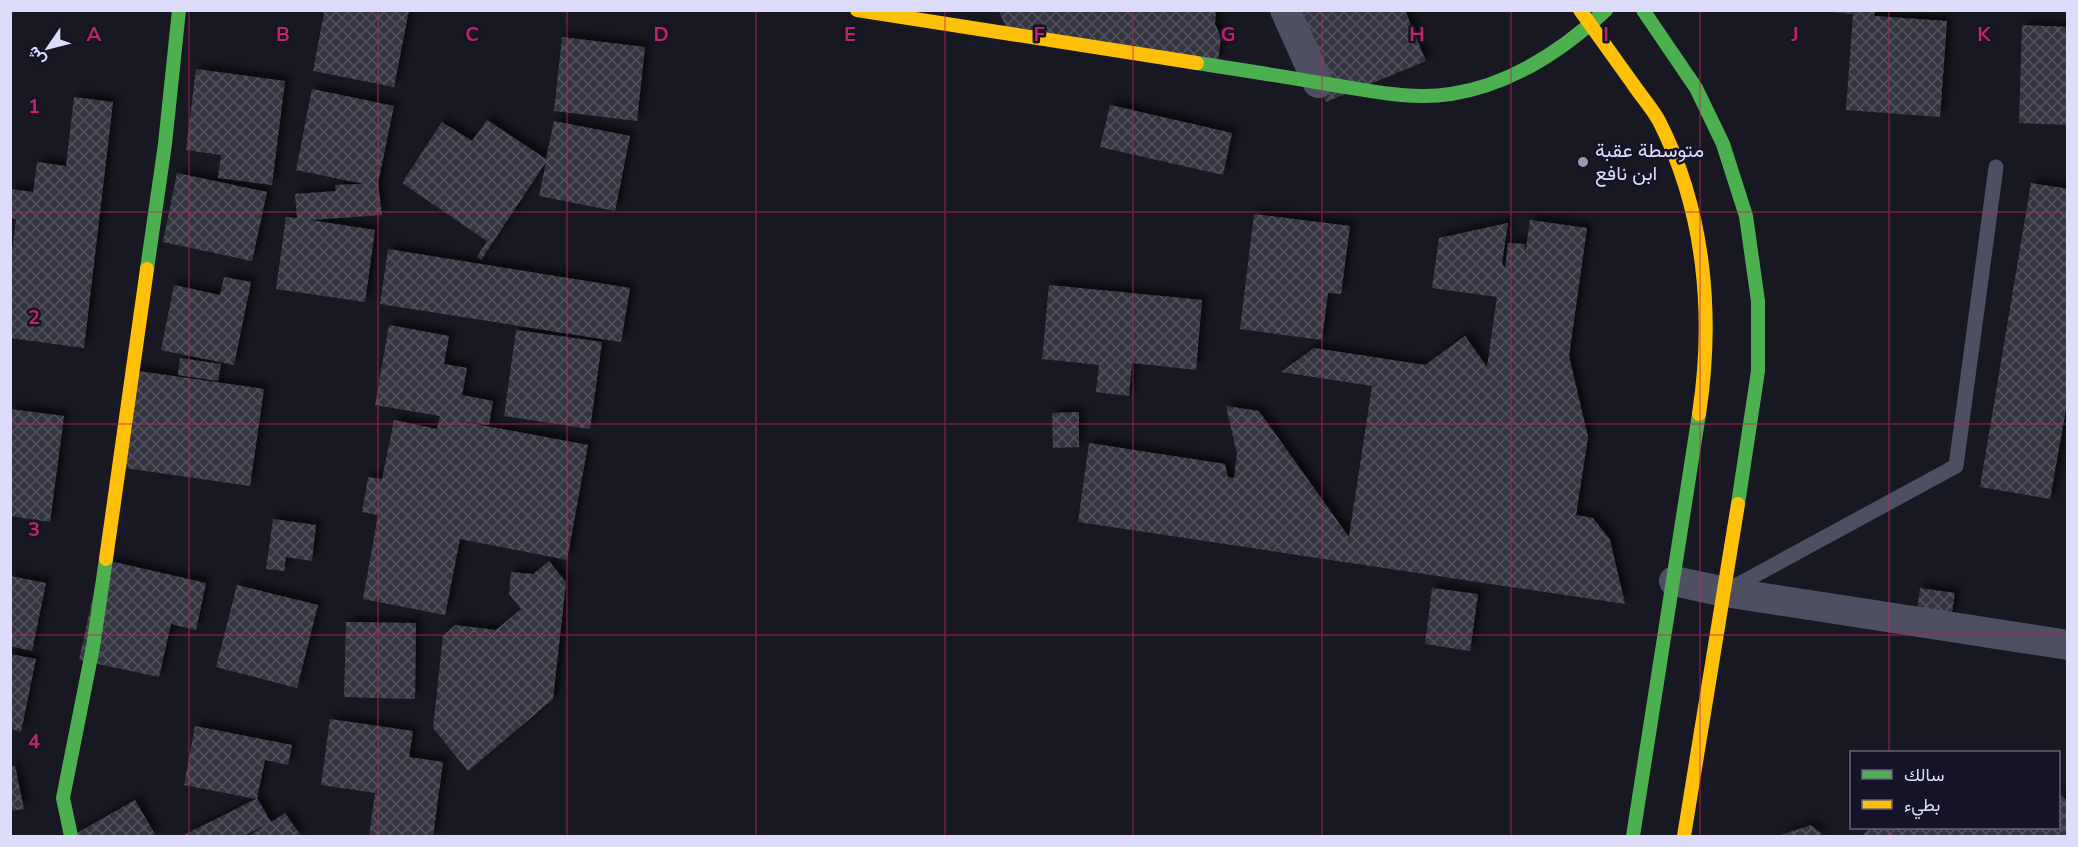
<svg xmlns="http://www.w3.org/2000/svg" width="2078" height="847" viewBox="0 0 2078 847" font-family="'Nunito Sans',Vazirmatn,sans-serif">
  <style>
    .building { fill: url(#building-cross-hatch); filter: url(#shadow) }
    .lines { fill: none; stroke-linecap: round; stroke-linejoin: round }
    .lane { stroke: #4e4f62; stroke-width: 15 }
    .street { stroke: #4e4f62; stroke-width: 30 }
    .fast { stroke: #4caf50; stroke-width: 14 }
    .slow { stroke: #ffc107; stroke-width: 14 }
    .grid { fill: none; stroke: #c32263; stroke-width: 1.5; stroke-opacity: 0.55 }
    .poi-dot { fill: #9897af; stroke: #141327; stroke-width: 2 }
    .labels { text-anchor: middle; stroke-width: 5; stroke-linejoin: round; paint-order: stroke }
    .poi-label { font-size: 20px; fill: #dddcfb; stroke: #141327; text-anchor: start }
    .grid-label { font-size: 20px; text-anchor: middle; font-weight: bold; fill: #c32263; stroke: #141327; stroke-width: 5; stroke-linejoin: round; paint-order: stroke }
  </style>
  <defs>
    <pattern id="building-cross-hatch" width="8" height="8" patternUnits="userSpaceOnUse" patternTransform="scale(1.5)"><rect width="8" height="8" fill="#363643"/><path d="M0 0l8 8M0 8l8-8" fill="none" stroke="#53525f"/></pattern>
    <filter id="shadow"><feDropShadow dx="5.5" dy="-5.5" stdDeviation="3" flood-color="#0009"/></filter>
  </defs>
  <rect width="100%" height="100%" fill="#181822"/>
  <path class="building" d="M319,10H409L394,87L313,71L324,13Z
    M998,10H1216L1215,24L1221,37L1218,61L1013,41Z
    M1278,10H1405L1426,61L1326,102L1297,31Z
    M1833,10H1875L1874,16L1947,21L1940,117L1846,110L1853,14L1833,12Z
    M2022,25L2068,27V125L2019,123Z
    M562,37L645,47L637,121L554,111Z
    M196,69L285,81L272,185L218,178L221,155L186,150Z
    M312,89L394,106L378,183L382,215L310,220L375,230L365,302L276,289L286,217L297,218L295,194L336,191L335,185L364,184L296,170Z
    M74,97L113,102L84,348L10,338V268L16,219L10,218V189L33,192L37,162L66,166Z
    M1110,105L1232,133L1223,175L1100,147Z
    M487,120L546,159L554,121L630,136L615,211L539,196L546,162L481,260L477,257L487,241L402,183L442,122L472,141Z
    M177,173L267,192L252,261L163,242Z
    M2031,183L2068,189V398L2050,499L1980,487Z
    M1254,214L1350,226L1341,294L1328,293L1322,340L1240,329Z
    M1530,220L1587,228L1569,356L1588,437L1576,515L1593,518L1610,540L1625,604L1078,522L1089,443L1225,464L1228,477L1234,478L1237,454L1226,406L1259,411L1349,537L1372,386L1281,372L1314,348L1425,365L1465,336L1487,367L1497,297L1432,288L1439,238L1508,223L1502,263L1505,268L1508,243L1525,244V255Z
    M388,249L630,288L621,342L380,304Z
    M224,277L251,282L234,365L161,350L174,285L220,295Z
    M1049,285L1202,300L1196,370L1132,363L1129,396L1096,392L1099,365L1042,359Z
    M389,325L449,336L444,364L467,368L462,395L493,401L489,425L454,420L588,445L567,560L460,539L445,615L363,599L378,515L362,512L368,477L382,479L394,420L437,429L440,416L375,405Z
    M516,330L602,342L590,429L504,416Z
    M180,358L221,364L218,381L178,375Z
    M131,370L264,389L250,486L118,467Z
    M10,409L64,416L50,522L10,516Z
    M1079,412V447L1053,448L1052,413Z
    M273,519L316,525L312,561L286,557L284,571L266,569Z
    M101,559L206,583L196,630L171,624L159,677L79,660Z
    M549,561L566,582L553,699L468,771L433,728L443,636L455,625L496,630L521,609L509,594L511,572L533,574Z
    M10,576L46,583L32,651L10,646Z
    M237,585L318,605L297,688L216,667Z
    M1432,588L1478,594L1470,651L1425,644Z
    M1920,588L1955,593L1950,624L1916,619Z
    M346,622L416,623L415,699L344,697Z
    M10,654L36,659L21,732L10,729Z
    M330,719L413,731L409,757L443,762L433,836H369L375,793L321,785Z
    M195,726L292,745L288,765L265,760L257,798L271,822L285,813L301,836H249L266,825L243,836H182L256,799L184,785Z
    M15,766L24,809L10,811V767Z
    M2058,793L2068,801V836H1862L1870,828H2058Z
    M135,800L156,836H72Z
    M1811,825L1824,836H1778Z"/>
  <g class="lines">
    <path class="lane" d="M1728,590L1956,466L1996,167"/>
    <path class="street" d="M1285,10L1318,83
      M1674,581L1725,592L2068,645"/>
    <path class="fast" d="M1643,10L1696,88L1723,144L1746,216L1758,301V371L1738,504
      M1197,63C1242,70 1288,77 1333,85C1372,91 1411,100 1451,94C1511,85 1563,50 1606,10
      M147,269L165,144L179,10
      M71,836L63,798L93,647L106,559
      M1633,836L1699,414"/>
    <path class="slow" d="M857,10L1197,63
      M1580,10C1598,35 1615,59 1633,84C1641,96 1652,108 1659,121C1705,211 1714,316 1699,414
      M106,559L147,269
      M1684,836L1738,504"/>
  </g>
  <path class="grid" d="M189,10V836M378,10V836M567,10V836M756,10V836M945,10V836M1133,10V836M1322,10V836M1511,10V836M1700,10V836M1889,10V752M10,212H2068M10,424H2068M10,635H2068M1889,828V836"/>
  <circle class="poi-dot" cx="1583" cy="162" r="6"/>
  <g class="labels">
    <g class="poi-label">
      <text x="1595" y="157">متوسطة عقبة<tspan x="1595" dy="23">ابن نافع</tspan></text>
    </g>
  </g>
  <g class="grid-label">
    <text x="94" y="41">A</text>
    <text x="283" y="41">B</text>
    <text x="472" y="41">C</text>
    <text x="661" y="41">D</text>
    <text x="850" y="41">E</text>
    <text x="1039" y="41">F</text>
    <text x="1228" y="41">G</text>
    <text x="1417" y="41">H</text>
    <text x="1606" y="41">I</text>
    <text x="1795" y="41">J</text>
    <text x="1984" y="41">K</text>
    <text x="34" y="113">1</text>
    <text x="34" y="324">2</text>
    <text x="34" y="536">3</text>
    <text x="34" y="748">4</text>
  </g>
  <rect width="2078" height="847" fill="none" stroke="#dddcfb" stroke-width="24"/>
  <rect x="1850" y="751" width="210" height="78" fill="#141327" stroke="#64637c" stroke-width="1.5"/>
  <rect x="1862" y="770" width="30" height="9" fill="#4caf50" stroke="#64637c" stroke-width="1.5"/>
  <text x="1904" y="781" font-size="18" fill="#dddcfb">سالك</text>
  <rect x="1862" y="800" width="30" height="9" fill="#ffc107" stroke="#64637c" stroke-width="1.5"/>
  <text x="1904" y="811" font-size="18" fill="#dddcfb">بطيء</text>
  <g transform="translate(48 48) rotate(235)" stroke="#141327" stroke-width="4.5" paint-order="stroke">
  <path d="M0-4.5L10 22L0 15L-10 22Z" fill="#dddcfb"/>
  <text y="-9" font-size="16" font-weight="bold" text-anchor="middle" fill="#dddcfb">ش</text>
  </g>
</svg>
